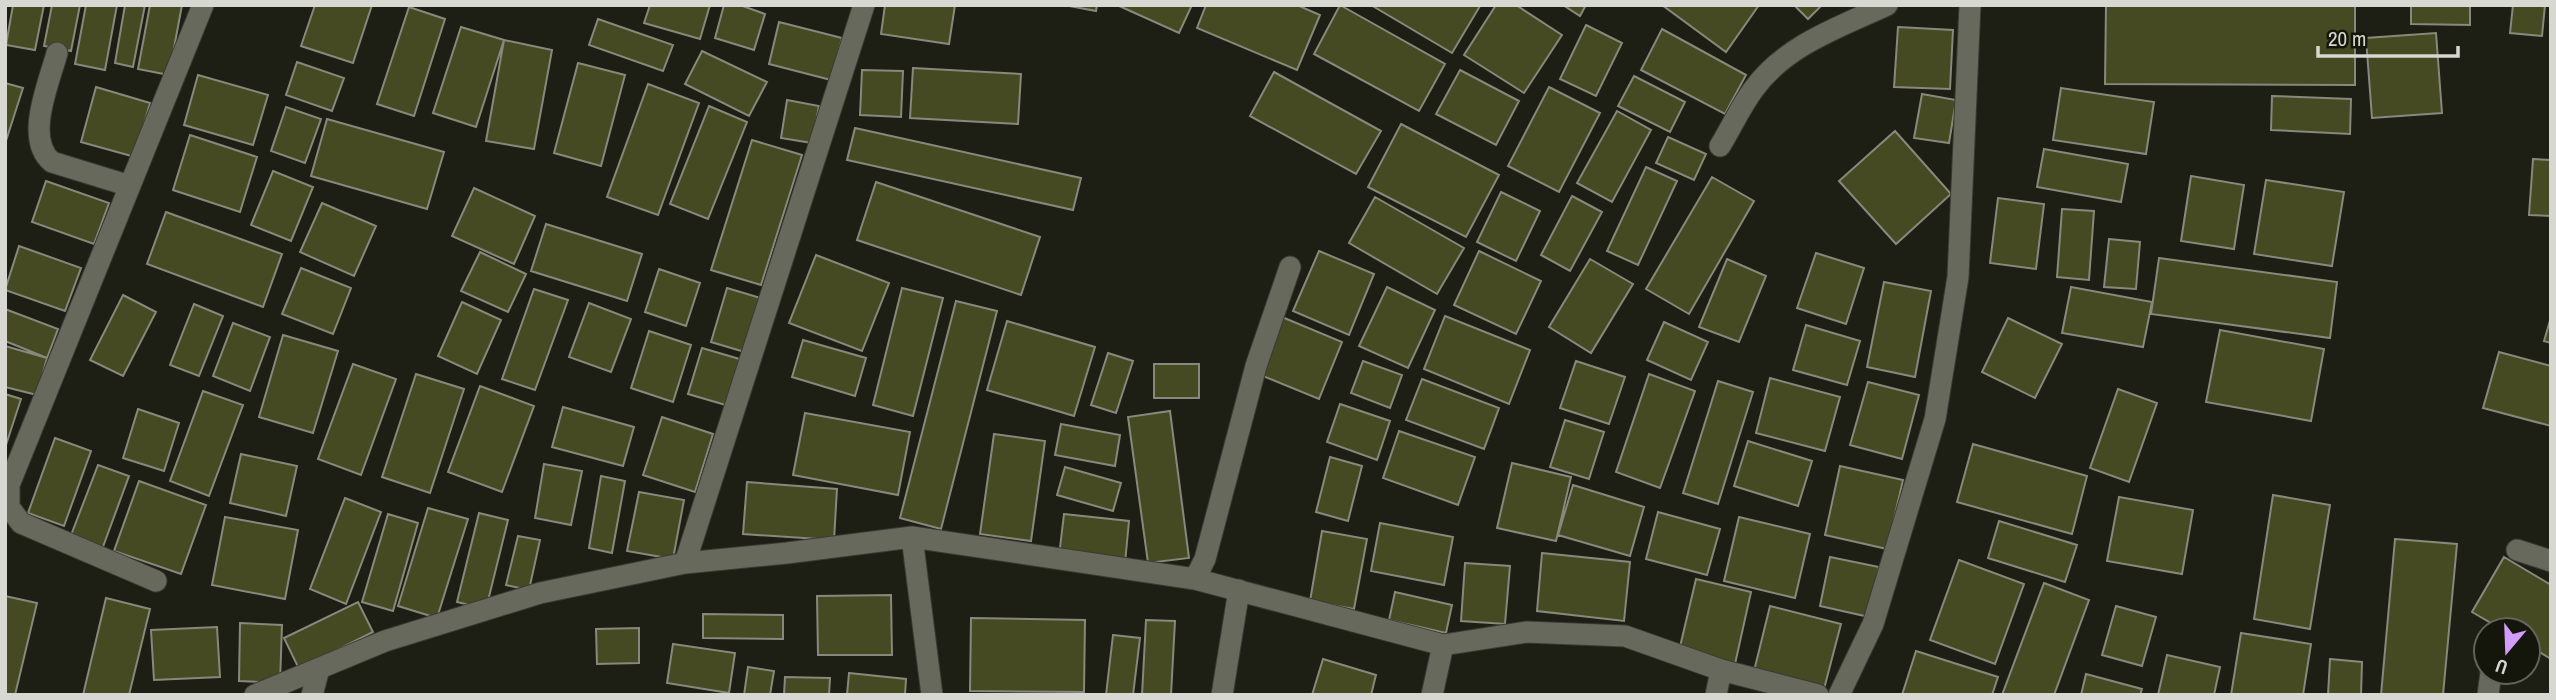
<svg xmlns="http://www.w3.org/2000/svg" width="2556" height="700" viewBox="0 0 2556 700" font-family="'Archivo Narrow',sans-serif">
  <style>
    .building { fill: #464a22; stroke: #87897c; stroke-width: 2 }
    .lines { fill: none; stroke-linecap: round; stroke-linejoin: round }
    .minor-casing { stroke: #393a34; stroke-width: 23 }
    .minor { stroke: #68695d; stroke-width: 21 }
  </style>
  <rect width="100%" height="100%" fill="#1d1e14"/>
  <path class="building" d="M13,5H44L35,50L6,45Z
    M52,5H80L71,51L44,46Z
    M86,5H117L105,70L75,64Z
    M125,5H145L133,67L115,63Z
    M150,5H182L169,75L138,69Z
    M315,5H372L353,63L301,46Z
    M650,5H710L700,39L644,23Z
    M724,5H740L765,14L754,50L715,38Z
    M885,5H955L949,44L881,34Z
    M1064,5H1097L1096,11Z
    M1117,5H1192L1179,33Z
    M1206,5H1297L1320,15L1297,70L1197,28Z
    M1340,5L1445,64L1419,111L1314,54Z
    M1371,5H1479L1480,6L1452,53Z
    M1496,5H1516L1562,35L1524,93L1464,55Z
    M1563,5H1586L1580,16Z
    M1662,5H1759L1726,52Z
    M1794,5H1822L1808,19Z
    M2106,5H2355V85L2105,84Z
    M2411,5H2470V25L2411,24Z
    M2513,5H2545L2542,36L2510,33Z
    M409,7L445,19L414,116L377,104Z
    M598,19L673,45L663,71L589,45Z
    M779,22L842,38L831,80L769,64Z
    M1586,25L1622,43L1596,96L1560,79Z
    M461,27L504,40L476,127L433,113Z
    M1898,27L1953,30L1950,89L1894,87Z
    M1662,29L1746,75L1725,114L1641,70Z
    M2436,33L2442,113L2372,118L2366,38Z
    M504,40L552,50L534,149L486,141Z
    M702,51L767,82L749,116L685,84Z
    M297,62L344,78L332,111L286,95Z
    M578,63L625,75L601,166L554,153Z
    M913,68L1021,74L1018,124L910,118Z
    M862,70L903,71L901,117L860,115Z
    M1460,70L1519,101L1496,145L1436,114Z
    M1274,72L1381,131L1356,174L1250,116Z
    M198,75L268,95L253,145L184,125Z
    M1634,76L1685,102L1670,132L1618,106Z
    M5,83L23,88L5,144Z
    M648,84L699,103L658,215L607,197Z
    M96,87L150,103L135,157L81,142Z
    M1549,87L1600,113L1559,192L1508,166Z
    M2061,88L2154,102L2146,154L2053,140Z
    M1922,94L1956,100L1949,143L1914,138Z
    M2272,96L2351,99L2350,134L2271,130Z
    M787,100L819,106L812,143L781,138Z
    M709,106L747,122L708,219L670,204Z
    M286,107L321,119L305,163L271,151Z
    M1617,111L1651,130L1612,202L1577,183Z
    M327,119L444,152L427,209L311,176Z
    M1401,124L1499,175L1466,237L1368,187Z
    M855,128L1081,178L1073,210L847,160Z
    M1895,131L1951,194L1896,244L1839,181Z
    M190,135L257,157L240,212L173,190Z
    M1668,137L1706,154L1694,180L1656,163Z
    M752,140L802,155L761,285L711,270Z
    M2044,149L2128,164L2121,202L2037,187Z
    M2533,159L2551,160V216L2529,215Z
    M1646,167L1677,181L1638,265L1607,251Z
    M273,171L313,187L291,241L251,225Z
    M2191,176L2244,185L2234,249L2181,241Z
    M1712,177L1754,201L1689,314L1646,289Z
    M2266,180L2344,192L2332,266L2254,254Z
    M46,181L109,203L94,244L32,222Z
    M876,182L1040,237L1021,295L857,240Z
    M474,188L535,216L514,264L452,236Z
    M1501,192L1540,211L1516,261L1477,242Z
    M1572,196L1602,212L1570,271L1541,255Z
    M1375,197L1464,248L1437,294L1349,243Z
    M1998,198L2044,204L2036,269L1990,263Z
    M322,203L376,226L354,276L300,252Z
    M2062,209L2094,211L2089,280L2057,277Z
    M166,212L282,254L263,307L147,264Z
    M546,224L642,254L627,301L531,271Z
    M2109,239L2140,242L2136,289L2104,287Z
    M19,246L81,268L65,311L5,290Z
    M1319,251L1374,274L1349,335L1293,311Z
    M1479,251L1541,281L1516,334L1454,305Z
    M480,252L526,274L508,312L461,291Z
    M1816,253L1864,268L1846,324L1797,308Z
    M816,255L889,283L862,351L789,323Z
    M2159,258L2337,282L2330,338L2151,314Z
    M1590,259L1633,284L1591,353L1549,327Z
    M1727,259L1766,276L1739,342L1699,327Z
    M301,268L351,288L333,334L282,314Z
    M659,269L700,283L686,326L645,312Z
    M1884,282L1931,291L1915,377L1867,367Z
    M1387,287L1435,310L1408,368L1359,346Z
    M2071,287L2152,302L2143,347L2062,333Z
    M727,288L764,299L748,353L711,342Z
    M902,288L943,298L913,416L873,405Z
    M534,289L568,300L535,390L502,379Z
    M123,295L156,312L123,376L90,360Z
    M956,301L997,311L941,529L900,518Z
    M462,302L501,320L477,374L438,356Z
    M589,303L631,319L611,372L569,357Z
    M194,304L223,316L199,376L170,365Z
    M5,309L58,329L47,358L5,341Z
    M1445,316L1530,350L1509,404L1424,369Z
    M1282,317L1342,342L1319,399L1258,374Z
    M2551,317V343L2544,341Z
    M2008,318L2062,344L2035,398L1982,372Z
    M1007,321L1095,347L1074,416L987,390Z
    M1664,322L1708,342L1691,380L1647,360Z
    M233,323L270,337L250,391L213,376Z
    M1806,325L1860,341L1847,385L1793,370Z
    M2220,330L2324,349L2311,421L2206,402Z
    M649,331L691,345L673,402L631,388Z
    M283,335L338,351L313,433L259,417Z
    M803,340L866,358L855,396L792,377Z
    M5,346L47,358L37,395L5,387Z
    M702,348L743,360L729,406L688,394Z
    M2499,352L2551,366V426L2483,408Z
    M1108,353L1133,361L1116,413L1091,405Z
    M1363,361L1402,375L1390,408L1351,393Z
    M1576,361L1625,377L1609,424L1560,408Z
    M353,364L396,379L361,475L318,459Z
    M1154,364H1199V398H1154Z
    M416,374L464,389L430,493L382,477Z
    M1649,374L1695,391L1660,488L1616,472Z
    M1770,378L1840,397L1825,451L1756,433Z
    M1422,379L1499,408L1484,449L1406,420Z
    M1718,381L1753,392L1718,504L1683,493Z
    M1868,382L1919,395L1902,459L1850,445Z
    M480,386L534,406L502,492L448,472Z
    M2118,389L2157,403L2129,482L2090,468Z
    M203,391L243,405L209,496L170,481Z
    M5,394L21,399L5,448Z
    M1340,404L1390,421L1377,460L1327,442Z
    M563,407L634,427L623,466L552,447Z
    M138,409L179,423L164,471L123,458Z
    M1170,411L1189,558L1148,563L1128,417Z
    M805,413L910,432L898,495L793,475Z
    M662,417L713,434L695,492L643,475Z
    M1565,420L1604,432L1589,479L1550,467Z
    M1061,424L1120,435L1115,466L1055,455Z
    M1399,431L1475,457L1458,505L1383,478Z
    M994,434L1045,441L1031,541L980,534Z
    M55,438L91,451L64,526L28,513Z
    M1748,441L1812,461L1798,506L1734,486Z
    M1973,444L2087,476L2072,534L1957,502Z
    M241,454L297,466L286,516L230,503Z
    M1330,457L1362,466L1348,521L1316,512Z
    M1512,463L1571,477L1556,541L1497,528Z
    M544,464L582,471L571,525L535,518Z
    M98,465L129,476L100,555L68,543Z
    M1840,466L1903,480L1887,549L1825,535Z
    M1065,467L1121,483L1113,511L1057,495Z
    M601,476L625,481L612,553L589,548Z
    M139,481L206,505L181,574L114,551Z
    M747,482L837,489L834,540L743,534Z
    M1573,485L1644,507L1630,556L1558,535Z
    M639,492L684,500L673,559L627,551Z
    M2273,495L2330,505L2310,629L2254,619Z
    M2119,497L2193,510L2182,574L2107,561Z
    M345,498L381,512L346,604L310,589Z
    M428,508L468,519L437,618L398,606Z
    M1658,512L1720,529L1707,575L1646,559Z
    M479,513L508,520L486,609L457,602Z
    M388,514L418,523L393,611L362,602Z
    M1064,514L1129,521L1125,563L1059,556Z
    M225,517L298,530L285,599L212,585Z
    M1739,517L1810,534L1795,598L1724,581Z
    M1999,521L2077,545L2065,582L1988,558Z
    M1380,523L1453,537L1444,585L1371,571Z
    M1322,531L1367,539L1354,609L1310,601Z
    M518,536L540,540L529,590L506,585Z
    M2395,539L2457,544L2443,695H2381Z
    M1542,553L1630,562L1624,621L1537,611Z
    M1830,557L1879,567L1869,617L1820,606Z
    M2504,557L2551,585V659L2528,645V630H2503L2472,612Z
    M1959,560L2024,584L1995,664L1930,640Z
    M1465,563L1510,566L1505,624L1461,621Z
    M1696,579L1751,592L1735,664L1679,651Z
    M2044,583L2089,600L2054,695H2002Z
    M1395,592L1452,605L1446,633L1389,620Z
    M891,595L892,655H818L817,596Z
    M5,596L37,603L15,695H5Z
    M106,598L150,609L129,695H83Z
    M358,602L373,632L299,669L284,638Z
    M1770,606L1841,624L1824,689L1754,671Z
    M2116,606L2156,617L2142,666L2102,655Z
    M703,614L783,615V639L703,638Z
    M971,618L1085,620L1084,692L970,691Z
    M1146,620L1175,621L1171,695H1142Z
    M240,623L282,625L280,683L239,681Z
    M217,627L220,677L154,680L151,630Z
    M639,628V663L597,664L596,629Z
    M2241,633L2311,644L2303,695H2231Z
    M1113,635L1140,638L1133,695H1106Z
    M673,644L735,653L729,693L667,683Z
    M1916,651L1998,677L1992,695H1902Z
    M2167,655L2220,667L2214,695H2158Z
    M1323,659L1376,675L1371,695H1312Z
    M2330,659L2362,662L2361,695H2328Z
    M748,667L774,671L770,695H744Z
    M849,673L906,679L905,695H847Z
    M2086,674L2142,689L2140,695H2081Z
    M785,677L830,678L829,695H784Z"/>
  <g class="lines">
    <g class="minor-casing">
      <path id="minor" d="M57,53C49,83 24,139 52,162L130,186
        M1720,146C1731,128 1740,108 1753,90C1785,45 1840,27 1887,5
        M912,537L932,695
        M2517,550L2551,561
        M685,563L864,5
        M1195,579L1205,559L1256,366L1290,267
        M156,581L21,523L9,507V485L203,5
        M255,695L385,641L540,593L685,563L787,553L912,537L1195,579L1443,645L1526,632L1625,636L1721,670L1818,695
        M312,695L319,669
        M1222,695L1239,590
        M1432,695L1443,645
        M1716,695L1721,670
        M1839,695L1873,624L1935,419L1958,277L1970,5
        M2488,695L2491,672"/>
    </g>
    <use href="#minor" class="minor"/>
  </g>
  <rect width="2556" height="700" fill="none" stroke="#d7d8d1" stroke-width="14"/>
  <g transform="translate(2507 651) rotate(199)"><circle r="33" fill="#14150b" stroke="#62635a" stroke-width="2"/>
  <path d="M0-5L12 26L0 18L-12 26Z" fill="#d29cfd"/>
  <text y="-10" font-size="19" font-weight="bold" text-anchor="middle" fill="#d7d8d1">U</text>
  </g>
  <path d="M2318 46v10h140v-10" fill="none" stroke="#d7d8d1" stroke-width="3.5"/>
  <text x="2328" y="46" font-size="21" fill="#d7d8d1" stroke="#14150b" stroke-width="5" paint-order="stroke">20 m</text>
</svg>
